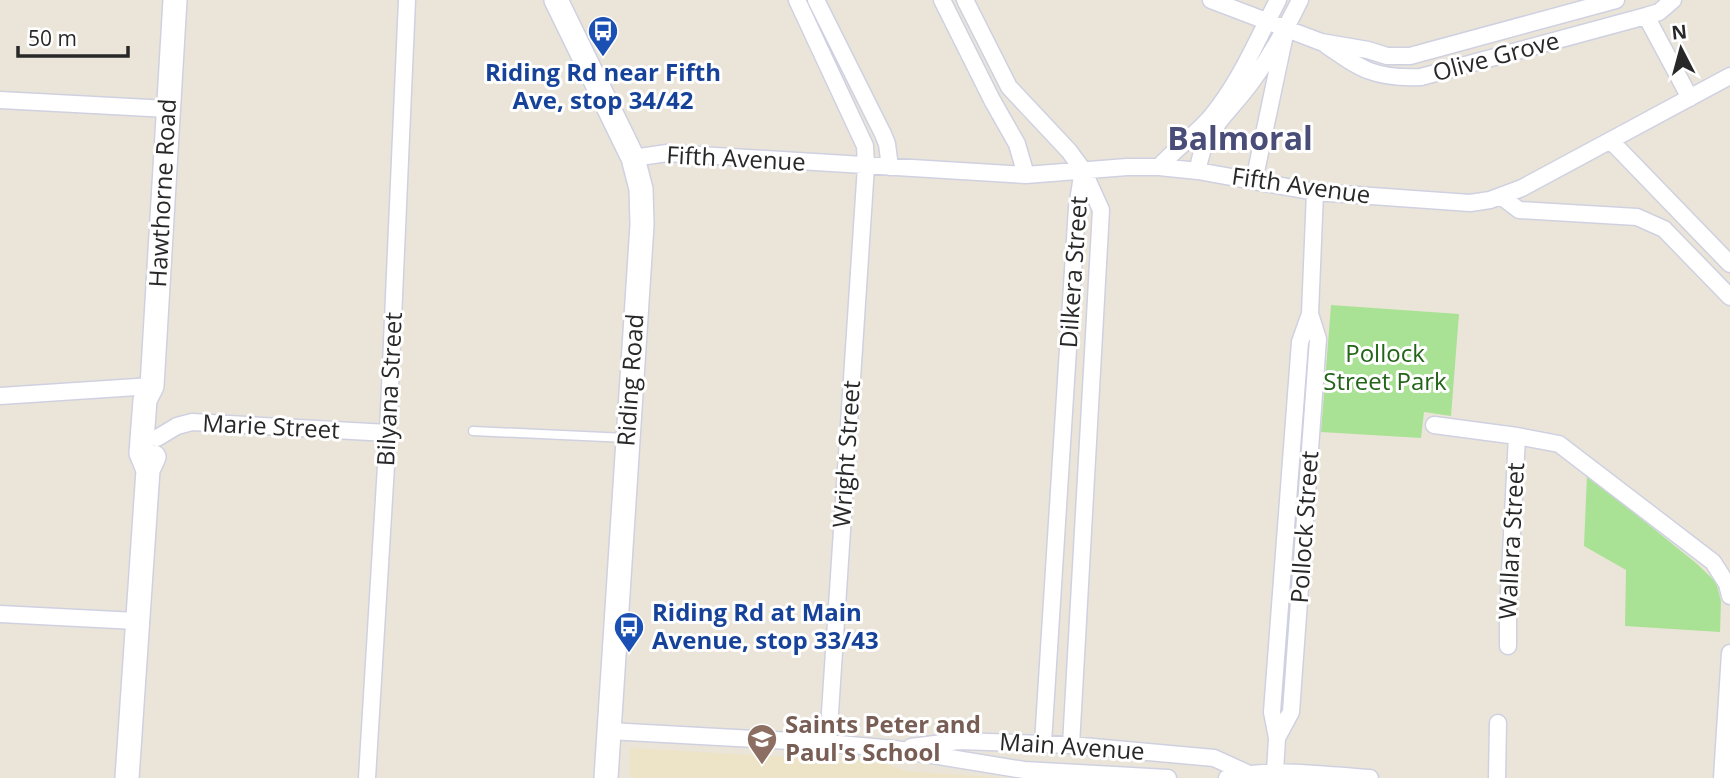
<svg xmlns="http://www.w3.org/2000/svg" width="1730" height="778" viewBox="0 0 1730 778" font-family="'Open Sans',sans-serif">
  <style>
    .education { fill: #ede4c8 }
    .park { fill: #a9e295 }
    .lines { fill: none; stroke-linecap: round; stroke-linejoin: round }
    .lane-casing { stroke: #cfd1e1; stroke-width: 11 }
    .street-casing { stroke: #cfd1e1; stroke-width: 19 }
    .secondary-casing { stroke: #cfd1e1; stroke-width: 26 }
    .lane { stroke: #fff; stroke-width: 8 }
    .street { stroke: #fff; stroke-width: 16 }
    .secondary { stroke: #fff; stroke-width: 23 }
    .labels { text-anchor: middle; stroke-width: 6; stroke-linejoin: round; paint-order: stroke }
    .street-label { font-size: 24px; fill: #282828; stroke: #fff }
    .transit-label { font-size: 24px; font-weight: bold; fill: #164399; stroke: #fff }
    .park-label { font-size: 24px; fill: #236419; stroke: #fff }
    .education-label { font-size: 24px; font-weight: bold; fill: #785e54; stroke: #fff; text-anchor: start }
    .district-label { font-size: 32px; font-weight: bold; fill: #494d78; stroke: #fff }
  </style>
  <rect width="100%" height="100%" fill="#ebe5d9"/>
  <path class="education" d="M630,748L882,762L906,771L1008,778H630Z"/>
  <path class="park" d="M1331,305L1459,314L1451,416L1424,412L1421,438L1321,432Z
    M1587,475L1696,563L1716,582L1721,601L1720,632L1625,626L1626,570L1584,546Z"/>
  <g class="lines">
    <g class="lane-casing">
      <path id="lane" d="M473,431L627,438"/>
    </g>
    <g class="street-casing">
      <path id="street" d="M797,0L865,146L866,166L828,743
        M816,0L883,134L887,144L890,167
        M942,0L992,100L1017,144L1026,175
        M965,0L1009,87L1069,151L1083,170L1101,210L1071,745
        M1211,0L1321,42L1368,50L1387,56H1410L1616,0
        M1646,16L1690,98
        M1326,45C1362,70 1376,79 1421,77L1646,16L1659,12L1673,0
        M0,100L168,109
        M1611,141L1730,264
        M633,158L667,153L1026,175L1127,167H1159L1198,171L1315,192L1470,203L1490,200L1522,188L1730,76
        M1159,167C1174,150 1194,136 1210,118C1239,84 1257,40 1278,0
        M1198,171C1202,131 1228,114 1250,84C1269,58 1286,29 1300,0
        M1254,181L1284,39
        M1502,197L1519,210L1637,217L1664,229L1730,297
        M0,396L152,386
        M1434,425L1517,436L1559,444L1713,562L1727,584L1730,596
        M157,438L177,426L192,422L388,433
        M0,614L136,621
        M1508,646V612L1517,436
        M609,731L828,743L895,749L1024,770L1168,778
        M1277,738L1291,712L1318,339L1310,314
        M1043,743L1077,207L1083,170
        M911,747L959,741L1071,745L1214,758L1247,773
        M1275,772L1277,738L1272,712L1300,342L1310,314L1315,192
        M367,778L388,433L407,0
        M1227,778C1274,767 1323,775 1370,778
        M1497,778L1498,723
        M1722,778L1730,653"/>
    </g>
    <g class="secondary-casing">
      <path id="secondary" d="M556,0L633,158L641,189L642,225L606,778
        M148,470L141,453L145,400L152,386L175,0
        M127,778L148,470L154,457"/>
    </g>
    <use href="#lane" class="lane"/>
    <use href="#street" class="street"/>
    <use href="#secondary" class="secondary"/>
  </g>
  <defs>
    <g id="bus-pin" transform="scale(1.575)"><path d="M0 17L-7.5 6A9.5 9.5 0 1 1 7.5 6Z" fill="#1a4fb4" stroke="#fff"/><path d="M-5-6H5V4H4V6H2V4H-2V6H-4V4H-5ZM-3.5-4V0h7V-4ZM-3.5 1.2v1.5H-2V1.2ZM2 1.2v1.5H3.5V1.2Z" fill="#fff"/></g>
    <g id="school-pin" transform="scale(1.575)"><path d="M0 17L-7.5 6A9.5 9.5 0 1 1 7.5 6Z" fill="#8d6e63" stroke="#fff"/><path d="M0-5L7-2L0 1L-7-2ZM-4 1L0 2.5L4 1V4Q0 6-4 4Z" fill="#fff"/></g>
  </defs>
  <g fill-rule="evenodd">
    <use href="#bus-pin" x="603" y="31"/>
    <use href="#bus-pin" x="629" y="627"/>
    <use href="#school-pin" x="762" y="739"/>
  </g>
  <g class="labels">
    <g class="street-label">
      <text transform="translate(1496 57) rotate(-15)" y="8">Olive Grove</text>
      <text transform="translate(736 159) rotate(3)" y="8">Fifth Avenue</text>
      <text transform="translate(1301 186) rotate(8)" y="8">Fifth Avenue</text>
      <text transform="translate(163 193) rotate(-87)" y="8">Hawthorne Road</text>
      <text transform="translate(1074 272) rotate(-86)" y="8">Dilkera Street</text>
      <text transform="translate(631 380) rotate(-86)" y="8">Riding Road</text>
      <text transform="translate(390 389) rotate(-87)" y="8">Bilyana Street</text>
      <text transform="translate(271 427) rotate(3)" y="8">Marie Street</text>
      <text transform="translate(847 454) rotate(-86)" y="8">Wright Street</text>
      <text transform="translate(1305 527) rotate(-86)" y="8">Pollock Street</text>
      <text transform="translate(1512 541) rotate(-87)" y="8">Wallara Street</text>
      <text transform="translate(1072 747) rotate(4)" y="8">Main Avenue</text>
    </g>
    <g class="transit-label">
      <text x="603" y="81">Riding Rd near Fifth<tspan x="603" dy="28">Ave, stop 34/42</tspan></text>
      <text x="652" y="621" text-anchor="start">Riding Rd at Main<tspan x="652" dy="28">Avenue, stop 33/43</tspan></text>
    </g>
    <g class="park-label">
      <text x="1385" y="362">Pollock<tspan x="1385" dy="28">Street Park</tspan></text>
    </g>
    <g class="education-label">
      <text x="785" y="733">Saints Peter and<tspan x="785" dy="28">Paul's School</tspan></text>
    </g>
    <g class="district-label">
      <text x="1240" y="150">Balmoral</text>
    </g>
  </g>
  <g transform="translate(1681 49) rotate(354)" stroke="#ffffff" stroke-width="5" paint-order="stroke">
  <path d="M0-5L12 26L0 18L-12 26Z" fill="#282828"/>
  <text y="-10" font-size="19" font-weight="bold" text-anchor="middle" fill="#282828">N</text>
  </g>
  <path d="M18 46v10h110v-10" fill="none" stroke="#282828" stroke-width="3.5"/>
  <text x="28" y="46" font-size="21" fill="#282828" stroke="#ffffff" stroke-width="5" paint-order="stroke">50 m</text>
</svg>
